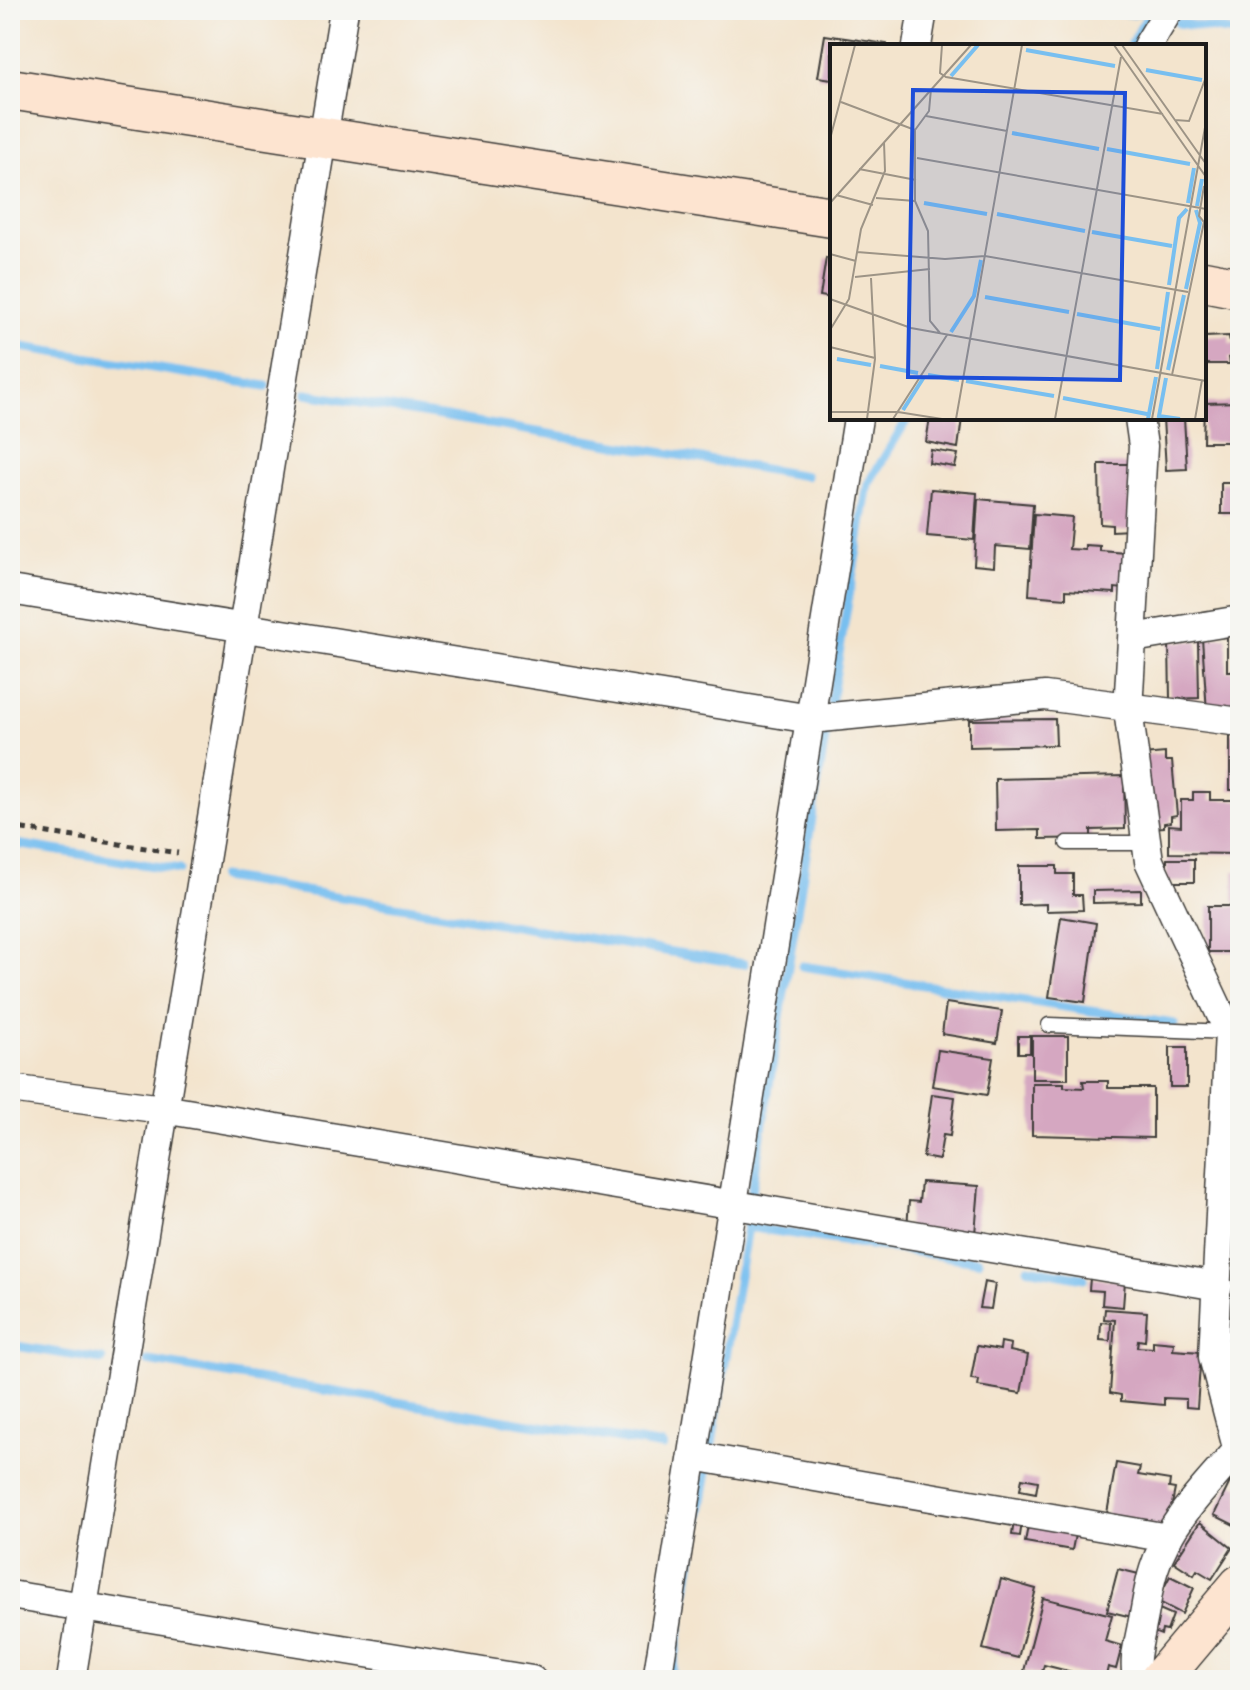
<svg xmlns="http://www.w3.org/2000/svg" width="1250" height="1690" viewBox="0 0 1250 1690" font-family="Sriracha,sans-serif">
  <style>
    .lines { fill: none; stroke-linecap: round; stroke-linejoin: round }
    .stream { stroke: #78bff0; stroke-width: 9 }
    .building { fill: #d5a7c1 }
    .lane-casing { stroke: #3c3a37; stroke-width: 17 }
    .street-casing { stroke: #3c3a37; stroke-width: 31 }
    .secondary-casing { stroke: #3c3a37; stroke-width: 43 }
    .path { stroke: #3c3a37; stroke-width: 5; stroke-dasharray: 6 6; stroke-linecap: butt }
    .lane { stroke: #fff; stroke-width: 14 }
    .street { stroke: #fff; stroke-width: 28 }
    .secondary { stroke: #fde4d0; stroke-width: 40 }
    .inset-river { fill: none; stroke: #78bff0; stroke-width: 4 }
    .inset-road { fill: none; stroke: #9d9486; stroke-width: 2 }
    .view { fill: #1d4ed8; fill-opacity: 0.15; stroke: #1d4ed8; stroke-width: 4 }
    .inset-edge { fill: none; stroke: #1c1c1c; stroke-width: 4 }
  </style>
  <rect width="100%" height="100%" fill="#f6f6f2"/>
  <filter id="ink" filterUnits="userSpaceOnUse"><feTurbulence type="fractalNoise" baseFrequency=".0125" numOctaves="2"/><feDisplacementMap in="SourceGraphic" scale="16" xChannelSelector="R" yChannelSelector="G"/><feConvolveMatrix kernelMatrix="1 2 1 2 8 2 1 2 1" color-interpolation-filters="sRGB"/></filter>
  <filter id="wash" filterUnits="userSpaceOnUse"><feTurbulence type="fractalNoise" baseFrequency=".006" numOctaves="4" result="noise"/><feDisplacementMap in="SourceGraphic" scale="32" xChannelSelector="R" yChannelSelector="G"/><feGaussianBlur stdDeviation="1.8" result="paint"/><feColorMatrix in="noise" values="0 0 0 0 0 0 0 0 0 0 0 0 0 0 0 0 0 1.4 0 .05"/><feComposite in="paint" operator="in"/></filter>
  <g filter="url(#wash)">
    <rect width="100%" height="100%" fill="#f3e4cd"/>
    <g class="lines">
      <path class="stream" d="M1105,10L1134,14
        M1178,23L1240,33
        M1130,46L1151,10
        M10,345L266,386
        M306,394L806,476
        M831,701L868,484L908,418
        M10,843L179,870
        M221,877L744,964
        M802,966L1174,1024
        M752,1191L825,737
        M1028,1268L1084,1278
        M10,1345L102,1360
        M148,1361L663,1446
        M711,1449L747,1227L978,1261
        M671,1680L708,1465"/>
    </g>
    <g id="blocks">
      <path class="building" d="M825,35L887,44V46H832V79L818,77Z
        M826,258L832,259V298L820,296Z
        M1229,336L1230,343H1240V358L1229,357L1230,364H1204V337Z
        M1240,402V454H1231V442H1203L1204,403Z
        M930,418H962L958,448L926,442Z
        M1163,418H1184L1187,469L1166,470Z
        M931,450L958,454L955,467L929,463Z
        M1099,464H1129L1130,530L1112,531V525L1100,524Z
        M1221,483H1240V514H1221Z
        M931,489L977,493L974,540L927,536Z
        M978,499L1033,504L1030,549L995,546L994,567L974,565Z
        M1034,514L1072,517L1069,549L1085,550V545L1100,546V551L1127,553L1124,589L1115,588V593L1066,590V598L1029,595Z
        M1227,637V671H1237L1236,666H1240V712H1207L1202,638Z
        M1198,641L1199,698L1170,699L1169,642Z
        M1055,719L1056,745L969,747V720Z
        M1230,733H1240V790H1230Z
        M1165,753V761H1172L1177,815L1171,816V822L1164,823V827L1150,828L1143,755Z
        M1124,776L1125,829L1091,830V838L1040,839V830L996,831L995,779Z
        M1193,792H1210V800H1240V854L1169,853V825L1181,826V800H1193Z
        M1167,859H1194V882H1167Z
        M1019,866H1057V874H1073V895H1082L1083,910L1046,911V904L1019,905Z
        M1234,871H1240V902H1234Z
        M1141,890V902L1093,903V891Z
        M1208,906H1240V952H1208Z
        M1061,917L1096,923L1085,1002L1049,997Z
        M946,1003L1002,1011L997,1043L942,1034Z
        M1018,1036H1030V1053H1018Z
        M1032,1036H1068V1079H1032Z
        M1170,1047H1187V1087H1170Z
        M938,1050L993,1058L987,1095L932,1086Z
        M1083,1081H1108V1088H1153V1138L1032,1135V1083H1064V1087L1084,1088Z
        M932,1094L955,1097L950,1136L943,1135L939,1160L923,1157Z
        M1233,1094H1240V1144H1233Z
        M921,1182L979,1186L975,1234L907,1228L909,1201L919,1202Z
        M1090,1278L1125,1281L1123,1307L1102,1305L1103,1291L1089,1290Z
        M984,1282L995,1284L991,1309L979,1308Z
        M1105,1309L1147,1312L1145,1341L1138,1340L1137,1347L1153,1348V1341L1174,1343L1173,1350L1201,1352L1197,1408L1186,1407V1399L1164,1398V1405L1121,1401V1395L1110,1393L1115,1320L1104,1319Z
        M1101,1322L1111,1323L1110,1341L1100,1340Z
        M1231,1337L1240,1338V1378L1227,1377Z
        M1001,1342L1011,1344L1010,1351L1028,1355L1021,1393L978,1386L979,1380L971,1379L977,1346L1000,1350Z
        M1116,1463L1140,1467L1138,1475L1170,1480L1169,1488L1175,1489L1167,1529L1106,1519Z
        M1022,1478L1038,1481L1036,1493L1020,1490Z
        M1230,1482L1240,1487V1528L1214,1515Z
        M1014,1520L1022,1522L1020,1536L1012,1535Z
        M1029,1521L1076,1530L1072,1550L1025,1542Z
        M1200,1522L1232,1548L1212,1579L1197,1570L1194,1575L1174,1562Z
        M1118,1569L1143,1575L1132,1617L1107,1611Z
        M1170,1576L1194,1588L1182,1614L1157,1601Z
        M1001,1579L1036,1589L1018,1658L983,1649Z
        M1043,1598L1112,1615L1105,1641L1122,1646L1116,1669L1108,1667L1105,1680H1087L1088,1676L1044,1665L1041,1675L1024,1671Z
        M1157,1608L1173,1615L1167,1631L1162,1630L1161,1635L1148,1630Z"/>
    </g>
  </g>
  <g filter="url(#ink)">
    <use href="#blocks" fill-opacity="0" stroke="#3c3a37" stroke-width="2"/>
    <g class="lines">
      <g class="lane-casing">
        <path id="lane" d="M1067,843H1147
          M1049,1025L1229,1032"/>
      </g>
      <g class="street-casing">
        <path id="street" d="M917,46L923,10
          M1147,46L1169,10
          M1139,418L1143,446L1128,710L1149,861L1229,1032L1213,1357L1240,1459
          M10,590L811,719L1045,696L1240,722
          M1133,638L1240,620
          M10,1089L163,1109L1218,1286
          M693,1456L1168,1538
          M10,1595L532,1680
          M71,1680L344,10
          M657,1680L858,418
          M1138,1680C1132,1663 1139,1642 1142,1625C1146,1607 1148,1587 1154,1569C1168,1524 1205,1487 1236,1452"/>
      </g>
      <g class="secondary-casing">
        <path id="secondary" d="M10,89L832,217
          M1204,281L1240,288
          M1160,1680L1240,1585"/>
      </g>
      <path class="path" d="M10,827L178,853"/>
      <use href="#lane" class="lane"/>
      <use href="#street" class="street"/>
      <use href="#secondary" class="secondary"/>
    </g>
  </g>
  <g transform="translate(830 44)">
    <rect width="376" height="376" fill="#f3e4cd"/>
    <path class="inset-river" d="M196,6L285,22M316,26L372,36M121,32L148,1M182,89L269,105M277,105L360,120M94,159L157,170M358,159L364,124M367,162L372,135M167,170L255,187M262,188L342,202M339,241L349,174L357,165M356,245L370,179L366,166M155,253L239,268M247,270L330,285M121,288L144,252L151,216M7,315L41,321M50,322L88,329M327,325L338,248M338,326L354,251M98,331L129,336M336,334L329,372L350,375M136,337L224,352M233,354L317,370M73,366L94,333M318,375L326,333"/>
    <path class="inset-road" d="M112,1L110,29L116,33L333,70M284,1L376,133M292,1L376,120M11,58L85,86V157L98,187L100,277L110,289M96,72L177,87M345,76L359,77L376,33M85,86L99,67L101,45M0,95L25,1M87,114L376,165M29,125L86,136M6,151L43,161M46,154L85,157M0,159L141,1M27,208L115,215L155,212L358,248M0,210L26,217M25,233L100,225M0,255L81,284L376,337M0,286L19,255L31,185L55,127L54,98M0,303L45,314M342,331L374,178L369,172L374,142M0,368H68L112,375M37,375L45,315L41,234M63,375L117,291M126,375L192,1M225,375L291,13M322,375L376,78M365,375L372,336"/>
    <path class="view" d="M83,46L295,49L290,336L78,333Z"/>
    <rect width="376" height="376" class="inset-edge"/>
  </g>
  <rect width="1250" height="1690" fill="none" stroke="#f6f6f2" stroke-width="40"/>
</svg>
